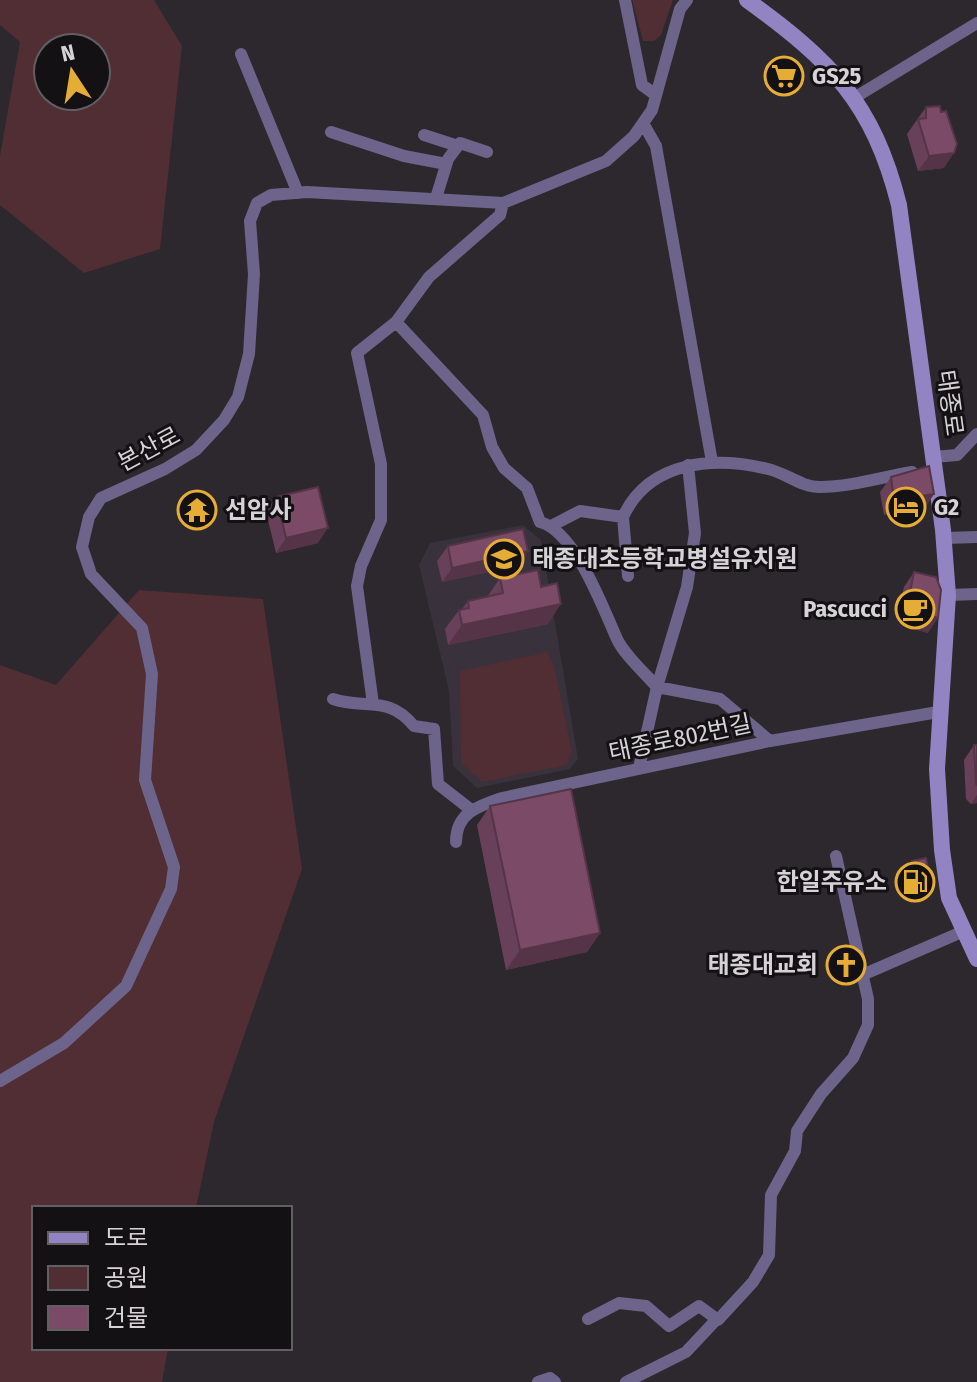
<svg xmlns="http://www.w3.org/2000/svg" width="977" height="1382" viewBox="0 0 977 1382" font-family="'Fira Sans Condensed','Noto Sans KR',sans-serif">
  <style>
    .built { fill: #39313b }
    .green { fill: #512d34; fill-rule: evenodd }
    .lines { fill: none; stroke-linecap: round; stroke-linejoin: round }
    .street { stroke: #6c648b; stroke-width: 12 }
    .secondary { stroke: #9284c2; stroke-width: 16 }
    .wall { fill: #694059 }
    .shaded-wall { fill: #553448 }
    .building { fill: #7a4a67; stroke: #553448; stroke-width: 2 }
    .labels { text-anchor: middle; stroke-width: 6; stroke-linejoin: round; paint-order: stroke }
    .poi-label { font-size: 24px; font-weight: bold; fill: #d6d3d7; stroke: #141114; text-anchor: start }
    .street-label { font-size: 24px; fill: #d6d3d7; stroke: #141114 }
  </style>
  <rect width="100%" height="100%" fill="#2c282e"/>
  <path class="built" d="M523,525L541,540L578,759L570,769L477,788L453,766L449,691L419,565L430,543Z"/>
  <path class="green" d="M0,0H154L182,46L160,249L84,273L0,205V156L20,42L0,25ZM96,48V96H48V48Z
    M632,0H673L661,35L654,41H643Z
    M139,590L263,599L302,869L214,1122L196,1208H34V1348H168L162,1382H0V665L56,685Z
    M547,652L554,665L572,752L567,765L482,782L461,763L460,671Z"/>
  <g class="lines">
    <path class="street" d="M625,0L642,85L656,95
      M241,54L298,193
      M854,98L977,23
      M643,123L656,146L712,462
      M331,132L404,156L446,164
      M424,135L458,146
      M436,198L448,159L460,143L487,152
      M396,322L483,415L492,447L504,468L527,488L540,522C575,531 603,608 617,639C625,656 645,673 657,687L639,768
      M933,457L957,455L977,434
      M688,465L695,533L687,587L657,687L720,699L770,741
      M553,525L580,511L623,517
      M944,538L977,537
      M628,576L623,517C649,460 715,456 768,469C786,473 801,487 820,487C850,487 882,477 912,472
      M948,595L977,594
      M333,699C367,710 388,695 414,726L434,729L438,784L470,809
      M373,704L357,586L361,566L381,520V464L357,353L396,322L429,277L500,215L503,203
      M456,842C456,813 478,806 502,798L770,741L938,712
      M860,976L964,931
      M0,1081L64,1043L126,986L171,889L174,867L145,780L152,674L142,628L91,574L82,547L89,517L101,498L165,469L196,450L224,420L238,397L249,354L254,274L250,221L257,203L271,195L307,192L503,203L606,161L634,136L652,110L680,9L687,0
      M588,1319L619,1303L646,1306L669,1326L699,1306L718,1320L753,1282L769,1255L771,1195L795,1151L797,1131L821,1094L853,1058L868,1025V999L836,856
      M538,1382L550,1378L555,1382
      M626,1382L686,1352L716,1320"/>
    <path class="secondary" d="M747,0C831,61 873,102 899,205L943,530L948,595L937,769L942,850L949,898L977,959"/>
  </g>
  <path class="wall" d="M926,107L944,168L918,171L907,134Z
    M891,477L934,494L924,509L884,515L880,492Z
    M276,497L318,543L276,553L266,512Z
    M448,546L528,551L517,566L442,582L437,561Z
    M914,572L928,633L901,625L898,612L904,587Z
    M500,578L548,624L448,645L445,629L459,610L462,609L468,601L487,597Z
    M974,745H977V803L971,804L966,799L964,760Z
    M490,806L600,933L587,952L506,970L477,825Z
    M912,861L932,888L925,898L911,901L905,871Z"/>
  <path class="shaded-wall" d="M954,153L944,168L918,171L929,156Z
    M934,494L924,509L884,515L894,500Z
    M328,528L318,543L276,553L286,538Z
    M528,551L517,566L442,582L452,568Z
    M561,604L548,624L448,645L462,625Z
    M911,610L938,618L928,633L901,625Z
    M977,795V803L971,804Z
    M932,888L925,898L911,901L918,891Z
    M600,933L587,952L506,970L520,950Z"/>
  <path class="building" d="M940,106L941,112L946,111L957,144L954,153L929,156L918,119L926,118V107Z
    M929,466L934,494L894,500L891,477Z
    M318,487L328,528L286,538L276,497Z
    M523,529L528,551L452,568L448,546Z
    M538,570L541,587L557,583L561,604L462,625L459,610L469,608L468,601L503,593L500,578Z
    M914,572L936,577L941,590L938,618L911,610L909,597Z
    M974,745H977V785L976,784Z
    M571,789L600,933L520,950L490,806Z
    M926,858L932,888L918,891L912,861Z"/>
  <defs>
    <g id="supermarket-ring" transform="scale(2)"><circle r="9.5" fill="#141114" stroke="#e5ad36" stroke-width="1.5"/><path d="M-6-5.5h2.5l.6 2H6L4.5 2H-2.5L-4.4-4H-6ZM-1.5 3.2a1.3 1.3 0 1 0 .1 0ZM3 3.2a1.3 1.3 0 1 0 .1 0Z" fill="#e5ad36"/></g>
    <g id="hotel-ring" transform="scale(2)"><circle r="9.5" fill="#141114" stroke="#e5ad36" stroke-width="1.5"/><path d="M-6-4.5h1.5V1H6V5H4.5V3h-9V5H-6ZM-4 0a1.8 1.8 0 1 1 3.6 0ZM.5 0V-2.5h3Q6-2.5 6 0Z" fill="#e5ad36"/></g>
    <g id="temple-ring" transform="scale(2)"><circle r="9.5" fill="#141114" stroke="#e5ad36" stroke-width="1.5"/><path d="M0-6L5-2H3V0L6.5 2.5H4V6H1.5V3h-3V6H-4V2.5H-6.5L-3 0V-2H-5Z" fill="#e5ad36"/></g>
    <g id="school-ring" transform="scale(2)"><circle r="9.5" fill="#141114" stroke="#e5ad36" stroke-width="1.5"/><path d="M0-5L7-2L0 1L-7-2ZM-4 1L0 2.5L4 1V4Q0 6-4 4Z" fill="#e5ad36"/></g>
    <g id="cafe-ring" transform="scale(2)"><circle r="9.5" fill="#141114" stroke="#e5ad36" stroke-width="1.5"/><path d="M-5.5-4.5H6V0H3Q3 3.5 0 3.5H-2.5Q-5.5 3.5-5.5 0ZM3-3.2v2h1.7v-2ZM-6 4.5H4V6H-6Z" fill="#e5ad36"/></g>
    <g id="fuel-ring" transform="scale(2)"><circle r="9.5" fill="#141114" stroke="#e5ad36" stroke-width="1.5"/><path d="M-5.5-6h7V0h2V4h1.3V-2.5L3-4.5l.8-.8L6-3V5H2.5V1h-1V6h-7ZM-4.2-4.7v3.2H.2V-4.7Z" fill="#e5ad36"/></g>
    <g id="church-ring" transform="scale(2)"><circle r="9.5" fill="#141114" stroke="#e5ad36" stroke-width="1.5"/><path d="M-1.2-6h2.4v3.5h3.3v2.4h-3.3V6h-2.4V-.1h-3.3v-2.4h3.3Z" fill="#e5ad36"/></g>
  </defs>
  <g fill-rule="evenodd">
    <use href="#supermarket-ring" x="784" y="76"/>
    <use href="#hotel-ring" x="906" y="507"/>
    <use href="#temple-ring" x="197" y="510"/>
    <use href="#school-ring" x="504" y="559"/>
    <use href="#cafe-ring" x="915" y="609"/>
    <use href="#fuel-ring" x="915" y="882"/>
    <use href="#church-ring" x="846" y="965"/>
  </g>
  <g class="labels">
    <g class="poi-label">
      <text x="812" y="84">GS25</text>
      <text x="934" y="515">G2</text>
      <text x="225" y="518">선암사</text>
      <text x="532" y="567">태종대초등학교병설유치원</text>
      <text x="887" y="617" text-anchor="end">Pascucci</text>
      <text x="887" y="890" text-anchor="end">한일주유소</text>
      <text x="818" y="973" text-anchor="end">태종대교회</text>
    </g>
    <g class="street-label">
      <text transform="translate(950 403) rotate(82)" y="8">태종로</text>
      <text transform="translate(149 449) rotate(-28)" y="8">본산로</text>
      <text transform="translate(680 738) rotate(-12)" y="8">태종로802번길</text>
    </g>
  </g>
  <rect x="32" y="1206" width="260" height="144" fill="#141114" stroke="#625f62" stroke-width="2"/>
  <rect x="48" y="1232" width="40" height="12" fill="#9284c2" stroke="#625f62" stroke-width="2"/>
  <text x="104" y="1246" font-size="24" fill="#d6d3d7">도로</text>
  <rect x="48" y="1266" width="40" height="24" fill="#512d34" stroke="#625f62" stroke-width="2"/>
  <text x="104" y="1286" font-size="24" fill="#d6d3d7">공원</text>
  <rect x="48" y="1306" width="40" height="24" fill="#7a4a67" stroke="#625f62" stroke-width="2"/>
  <text x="104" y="1326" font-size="24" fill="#d6d3d7">건물</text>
  <g transform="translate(72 72) rotate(348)"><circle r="38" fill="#141114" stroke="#625f62" stroke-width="2"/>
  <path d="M0-6L14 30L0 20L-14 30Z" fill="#e5ad36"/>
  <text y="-12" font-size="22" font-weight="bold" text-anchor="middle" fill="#d6d3d7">N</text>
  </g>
</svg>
